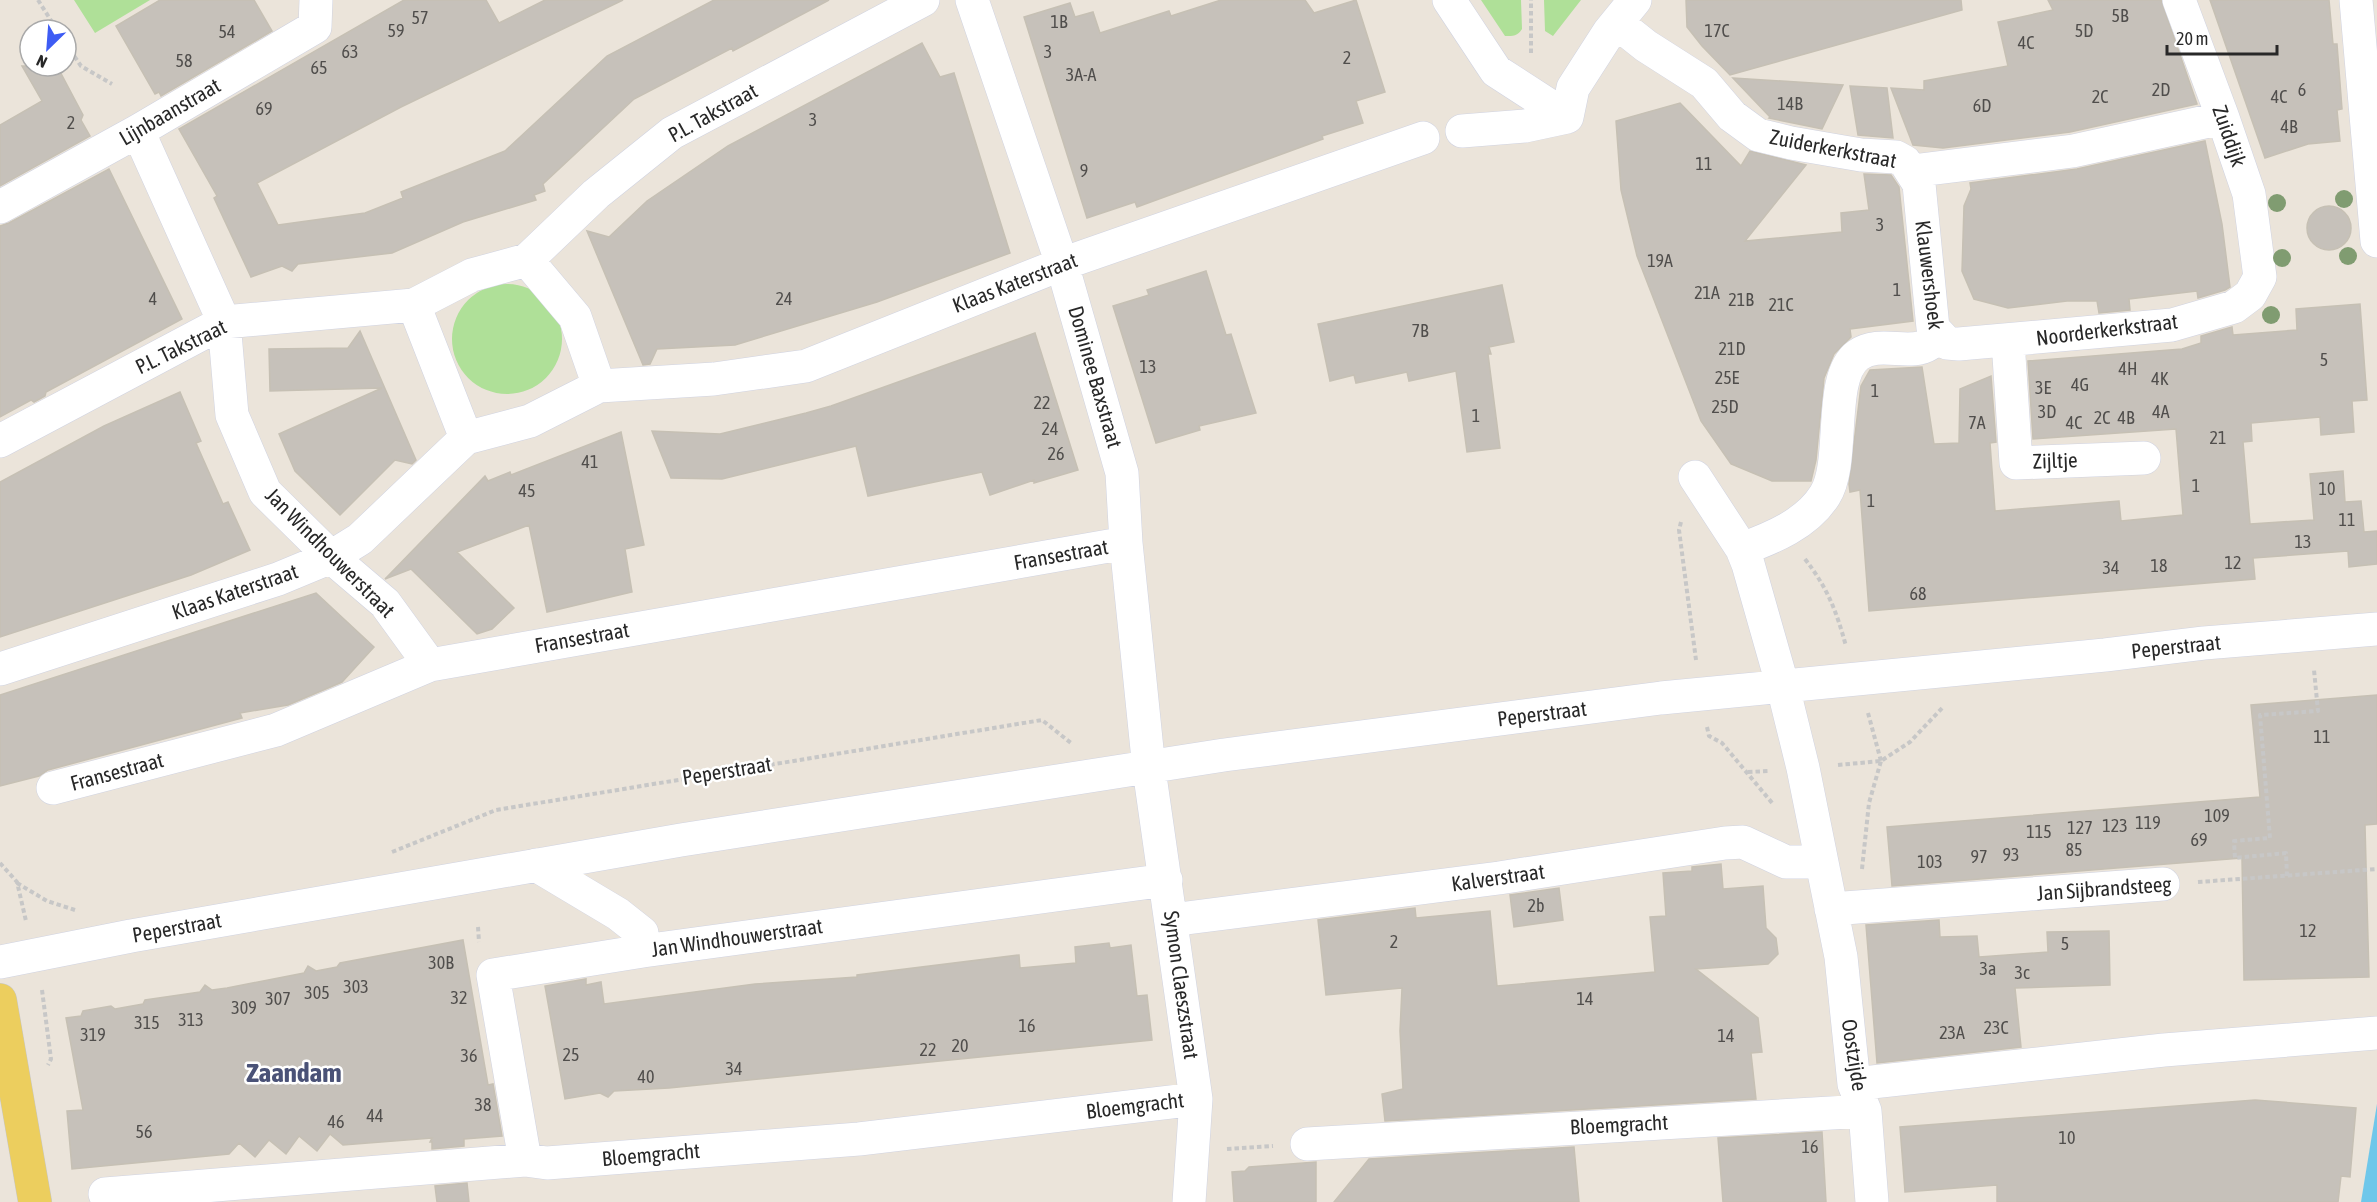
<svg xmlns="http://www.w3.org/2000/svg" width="2377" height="1202" viewBox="0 0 2377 1202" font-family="'Asap Condensed',sans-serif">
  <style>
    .green { fill: #afe098 }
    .water { fill: #6fc7ea }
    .building { fill: #c6c1ba; stroke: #c6c0b4; stroke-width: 1.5 }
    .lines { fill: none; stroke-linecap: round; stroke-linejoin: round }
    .minor-casing { stroke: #d0d3e1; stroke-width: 34 }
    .major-casing { stroke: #c7c7c7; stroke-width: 34 }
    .path { stroke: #c7c7c7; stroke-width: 4; stroke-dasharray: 4.5 3; stroke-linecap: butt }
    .minor { stroke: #fff; stroke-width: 33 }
    .major { stroke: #ecce5e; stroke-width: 33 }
    .tree { fill: #809c71 }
    .labels { text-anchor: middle; stroke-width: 5; stroke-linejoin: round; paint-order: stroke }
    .number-label { font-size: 18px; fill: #504e4c }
    .street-label { font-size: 21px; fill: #282828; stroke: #fff }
    .district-label { font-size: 27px; font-weight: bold; fill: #4a5277; stroke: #fff }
  </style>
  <rect width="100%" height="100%" fill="#ebe4da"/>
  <path class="green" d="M74,0H150L95,33Z
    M1481,0H1521L1522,29C1518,36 1513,36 1505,36Z
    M1544,0H1581L1553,36L1545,31Z
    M452 339a55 55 0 1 1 110 0a55 55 0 1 1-110 0Z"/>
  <path class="water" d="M2377,1104V1202H2361Z"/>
  <path class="building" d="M160,0H254L272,31L161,96L159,92L155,94L116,26Z
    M404,0H486L499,23L545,0H623L401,107L257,183L278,225L365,213L403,198L401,192L505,151L607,56L714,0H829L733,51L732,48L634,99L543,184L545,191L534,195L536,200L463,222L392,253L298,264L292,271L282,266L251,277L214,198L217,196L179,129Z
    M1221,0H1305L1314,13L1356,0L1385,92L1356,101L1363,123L1322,136L1323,139L1137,207L1135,202L1087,218L1024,17L1070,3L1075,17L1093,12L1100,33L1169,11L1171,16Z
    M1686,0H1961L1962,10L1730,75L1702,46L1687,27Z
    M2048,0H2161L2197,104L2070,132L1943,148L1913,145L1891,88L1924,90V81L2008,66L1998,22L2053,10Z
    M2210,0H2329L2333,44H2337L2342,109L2337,110L2340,141L2308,144L2265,158Z
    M922,43L940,77L954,73L1010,253L877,302L735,345L657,349L650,364L643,365L587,231L609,237L647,201L728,146Z
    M22,66H57L83,115L81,120L90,136L0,186V125L42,101Z
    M1733,78L1843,85L1822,129L1769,118L1770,117Z
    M1850,86L1887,88L1893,138L1858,135Z
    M1680,103L1741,166L1750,151L1806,165L1745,241L1842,232L1841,213L1869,210L1864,174L1891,175L1899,187L1913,321L1850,329L1851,337L1834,354L1824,378L1816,460L1811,481H1772L1731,464L1701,421L1637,256L1621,190L1616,121Z
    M2205,141L2222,224L2230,287L2225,290L2198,298L2197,291L2129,299L2130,310L2099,313L2097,301H2067L2008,308L1974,299L1962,271L1964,206L1971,189L1970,183L2077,169Z
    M109,169L182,319L46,392L45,396L34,402L31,400L0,417V226L9,223Z
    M2307 228a22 22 0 1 1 44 0a22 22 0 1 1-44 0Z
    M1206,271L1226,335L1231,334L1256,413L1199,426L1200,430L1156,443L1113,306L1149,295L1147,290Z
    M1502,285L1514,342L1489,347L1491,354H1488L1500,448L1467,452L1456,371L1409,381L1407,372L1356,383L1354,375L1330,381L1318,324Z
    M2360,304L2367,400L2352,401L2354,432L2321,435L2320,417L2251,423L2252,441L2243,442L2250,524L2314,520L2310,474L2343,471L2345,502L2361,501L2364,532L2377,531V564L2349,567L2348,551L2253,558L2255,579L1869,611L1860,490L1850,492L1849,484L1861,386L1870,370L1922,367L1934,444L1959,443L1960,389L1991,376L1996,442L1990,443L1995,511L2119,501L2121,521L2183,515L2176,429L2033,439L2028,361L2182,349L2201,343V336L2232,327L2233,335L2297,330L2296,309Z
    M360,331L416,460L412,464L395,460L340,515L295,471L279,434L382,388L270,391L269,349L348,348Z
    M1035,333L1078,470L1034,483V480L990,495L982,472L868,496L856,446L722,479L671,478L652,431L720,434L806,413L831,406Z
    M180,392L201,441L196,443L223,504L228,502L250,550L191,575L0,637V482L104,426Z
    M621,432L644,545L625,549L632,592L547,612L529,525L457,552L514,608L492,629L477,634L411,569L385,579L485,476L488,481L510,472L511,475Z
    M316,593L374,647L342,682L288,705L240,713L242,718L48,770L39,776L0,786V695Z
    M2377,695V824L2365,825L2369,977L2244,980L2242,858L1892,886L1887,827L2260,797L2251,705Z
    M1721,864L1723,889L1763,886L1766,928L1776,938L1778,954L1768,964L1696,969L1758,1018L1762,1052L1751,1053L1756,1099L1385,1121L1382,1094L1403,1089L1400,1031L1402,988L1326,995L1318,920L1415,908L1416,918L1490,911L1497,986L1655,972L1650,917L1666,916L1663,873L1692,871V867Z
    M1559,888L1563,920L1514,927L1510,895Z
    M1939,920L1940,937L1977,936L1979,957L2048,952L2047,932L2109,931L2110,985L2015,988L2021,1047L1877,1063L1866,925Z
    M463,940L488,1085L493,1084L502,1136L464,1139V1146L432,1149V1142H430L432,1138L343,1145L330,1134L317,1151L299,1136L286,1154L269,1140L255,1157L239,1143L229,1154L72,1169L67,1111L83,1110L66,1018L81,1016L83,1011L111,1006L115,1009L143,1004L145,1000L200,992L205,985L212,990L227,988L304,973L308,966L316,971L337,967L340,963Z
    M1109,943L1110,948L1131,945L1137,996L1147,995L1152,1040L669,1088L614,1091L608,1097L600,1093L565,1099L545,986L586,979V985L601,982L604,1004L755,984L857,977V975L1019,955L1020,968L1076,963L1075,947Z
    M2255,1100L2356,1108L2350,1177L2341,1176L2338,1202H1997V1185L1905,1192L1900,1127Z
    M1822,1132L1826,1202H1723L1718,1138Z
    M1574,1147L1579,1202H1334L1369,1159Z
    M1316,1162V1202H1234L1232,1172L1245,1171L1249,1167Z
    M467,1183L469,1202H437L435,1186Z"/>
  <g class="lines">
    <g class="minor-casing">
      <path id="minor" d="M972,0L1062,264L1122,473L1126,543L1149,769L1196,1099L1189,1202
        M1449,0L1496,71L1567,117
        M2356,0L2377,241
        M1617,23L1646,46L1704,83L1732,116L1758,135L1791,143L1861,155L1896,157L1905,162L1919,184L1933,328L1947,343L1959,344L2172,325L2234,307L2250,295L2260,277L2249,194L2223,118L2179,0
        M1567,117L1573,88L1609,32L1635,0
        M138,131L224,322L232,415L265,492L331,557L385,603L430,665
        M1462,131L1525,126L1567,117
        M1912,171L2073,151L2223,118
        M0,207L138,131L315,27L316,0
        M527,260L596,194L672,133L923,0
        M414,305L466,438L530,421L599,386L714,379L806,366L1062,264L1423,138
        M2008,341L2016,463L2144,458
        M0,441L224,322L414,305L472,275L527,260L575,317L599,386
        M1695,477L1742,549L1748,564L1783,687L1803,768L1841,957L1854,1084L1865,1111L1872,1202
        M1742,549C1772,538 1807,524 1825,495C1846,462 1827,377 1858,355C1876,342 1900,352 1920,348C1927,347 1934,341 1940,337
        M0,669L278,579L331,557L360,539L466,438
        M53,788L276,730L430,665L1126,543
        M536,865L618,914L642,933L643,951
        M1831,909L2163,884
        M1171,920L1499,878L1725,843L1743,842L1786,862H1821
        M0,962L131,936L681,840L1224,755L1661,698L2105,655L2204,643L2377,629
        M1854,1084L2164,1050L2377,1033
        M1307,1144L1865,1111
        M525,1160L493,975L643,951L1166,880
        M105,1194L525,1160L547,1163L859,1139L1196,1099"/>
    </g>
    <g class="major-casing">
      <path id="major" d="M0,1000L35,1202"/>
    </g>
    <path class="path" d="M38,0L57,30
      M66,44L81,66L112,84
      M1531,53V0
      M1681,522L1679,530L1696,660
      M1805,559C1828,589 1836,610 1846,646
      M1868,713L1881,761
      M1707,727L1709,736L1722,743L1773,804
      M1838,765L1881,761L1910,742L1944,706
      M1748,772L1768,771
      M392,852L496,810L1042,720L1071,743
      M0,863L17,882L26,921
      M1862,869L1869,803L1881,761
      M2287,876L2286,853L2235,858L2234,841L2270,838L2260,715L2318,711L2314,670
      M2198,882L2377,869
      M17,883L47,901L75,910
      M478,927L479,942
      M42,990L51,1059L48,1065
      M1227,1149L1273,1146"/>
    <use href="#minor" class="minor"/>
    <use href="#major" class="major"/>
  </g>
  <g class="tree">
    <circle cx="2344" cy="199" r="9"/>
    <circle cx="2277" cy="203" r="9"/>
    <circle cx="2348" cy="256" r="9"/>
    <circle cx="2282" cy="258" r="9"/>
    <circle cx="2271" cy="315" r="9"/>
  </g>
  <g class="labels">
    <g class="number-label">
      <text x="2120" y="22">5B</text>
      <text x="420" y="24">57</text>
      <text x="1059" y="28">1B</text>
      <text x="396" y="37">59</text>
      <text x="1717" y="37">17C</text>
      <text x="2084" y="37">5D</text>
      <text x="227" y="38">54</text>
      <text x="2026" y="49">4C</text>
      <text x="350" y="58">63</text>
      <text x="1048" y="58">3</text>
      <text x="1347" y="64">2</text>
      <text x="184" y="67">58</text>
      <text x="319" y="74">65</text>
      <text x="1081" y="81">3A-A</text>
      <text x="2161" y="96">2D</text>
      <text x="2302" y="96">6</text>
      <text x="2100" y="103">2C</text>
      <text x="2279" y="103">4C</text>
      <text x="1790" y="110">14B</text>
      <text x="1982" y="112">6D</text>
      <text x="264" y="115">69</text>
      <text x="813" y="126">3</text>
      <text x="71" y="129">2</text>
      <text x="2289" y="133">4B</text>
      <text x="1704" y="170">11</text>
      <text x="1084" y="177">9</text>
      <text x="1880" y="231">3</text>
      <text x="1660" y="267">19A</text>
      <text x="1897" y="296">1</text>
      <text x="1707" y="299">21A</text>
      <text x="153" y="305">4</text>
      <text x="784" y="305">24</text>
      <text x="1741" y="306">21B</text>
      <text x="1781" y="311">21C</text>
      <text x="1420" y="337">7B</text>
      <text x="1732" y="355">21D</text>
      <text x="2324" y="366">5</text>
      <text x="1148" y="373">13</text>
      <text x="2128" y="375">4H</text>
      <text x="1727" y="384">25E</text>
      <text x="2160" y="385">4K</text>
      <text x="2080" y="391">4G</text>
      <text x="2043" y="394">3E</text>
      <text x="1875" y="397">1</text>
      <text x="1042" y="409">22</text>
      <text x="1725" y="413">25D</text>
      <text x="2047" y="418">3D</text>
      <text x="2161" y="418">4A</text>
      <text x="1476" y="422">1</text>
      <text x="2102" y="424">2C</text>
      <text x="2126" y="424">4B</text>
      <text x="1977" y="429">7A</text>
      <text x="2074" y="429">4C</text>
      <text x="1050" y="435">24</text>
      <text x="2218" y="444">21</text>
      <text x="1056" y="460">26</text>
      <text x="590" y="468">41</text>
      <text x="2196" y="492">1</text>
      <text x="2327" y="495">10</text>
      <text x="527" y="497">45</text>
      <text x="1871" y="507">1</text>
      <text x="2347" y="526">11</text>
      <text x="2303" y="548">13</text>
      <text x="2233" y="569">12</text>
      <text x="2159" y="572">18</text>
      <text x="2111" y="574">34</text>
      <text x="1918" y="600">68</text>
      <text x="2322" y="743">11</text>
      <text x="2217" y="822">109</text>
      <text x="2148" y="829">119</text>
      <text x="2115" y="832">123</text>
      <text x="2080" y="834">127</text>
      <text x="2039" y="838">115</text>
      <text x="2199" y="846">69</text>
      <text x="2074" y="856">85</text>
      <text x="2011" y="861">93</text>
      <text x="1979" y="863">97</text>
      <text x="1930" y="868">103</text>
      <text x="1536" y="912">2b</text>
      <text x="2308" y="937">12</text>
      <text x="1394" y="948">2</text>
      <text x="2065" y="950">5</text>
      <text x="441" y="969">30B</text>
      <text x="1988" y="975">3a</text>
      <text x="2022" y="979">3c</text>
      <text x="356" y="993">303</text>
      <text x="317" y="999">305</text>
      <text x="459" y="1004">32</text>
      <text x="278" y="1005">307</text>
      <text x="1585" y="1005">14</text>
      <text x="244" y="1014">309</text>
      <text x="191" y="1026">313</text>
      <text x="147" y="1029">315</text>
      <text x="1027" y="1032">16</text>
      <text x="1996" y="1034">23C</text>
      <text x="1952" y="1039">23A</text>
      <text x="93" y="1041">319</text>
      <text x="1726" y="1042">14</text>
      <text x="960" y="1052">20</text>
      <text x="928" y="1056">22</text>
      <text x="571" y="1061">25</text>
      <text x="469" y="1062">36</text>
      <text x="734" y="1075">34</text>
      <text x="646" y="1083">40</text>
      <text x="483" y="1111">38</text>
      <text x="375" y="1122">44</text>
      <text x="336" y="1128">46</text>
      <text x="144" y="1138">56</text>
      <text x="2067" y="1144">10</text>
      <text x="1810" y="1153">16</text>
    </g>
    <g class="street-label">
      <text transform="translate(170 112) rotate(-30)" y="7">Lijnbaanstraat</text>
      <text transform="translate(713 113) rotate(-29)" y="7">P.L. Takstraat</text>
      <text transform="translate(2229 136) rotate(71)" y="7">Zuiddijk</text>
      <text transform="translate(1833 149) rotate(11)" y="7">Zuiderkerkstraat</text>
      <text transform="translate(1929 275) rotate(83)" y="7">Klauwershoek</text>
      <text transform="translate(1015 283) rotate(-21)" y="7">Klaas Katerstraat</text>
      <text transform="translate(2107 330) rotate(-7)" y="7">Noorderkerkstraat</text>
      <text transform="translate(181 347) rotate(-26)" y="7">P.L. Takstraat</text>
      <text transform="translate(1095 377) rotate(74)" y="7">Dominee Baxstraat</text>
      <text transform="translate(2055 461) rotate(-2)" y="7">Zijltje</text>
      <text transform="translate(330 553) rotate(45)" y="7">Jan Windhouwerstraat</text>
      <text transform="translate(1061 555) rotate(-10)" y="7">Fransestraat</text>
      <text transform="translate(235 592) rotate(-19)" y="7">Klaas Katerstraat</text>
      <text transform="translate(582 638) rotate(-10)" y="7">Fransestraat</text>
      <text transform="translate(2176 647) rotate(-6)" y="7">Peperstraat</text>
      <text transform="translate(1542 714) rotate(-7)" y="7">Peperstraat</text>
      <text transform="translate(727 771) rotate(-9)" y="7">Peperstraat</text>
      <text transform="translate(117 772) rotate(-15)" y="7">Fransestraat</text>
      <text transform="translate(1498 878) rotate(-8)" y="7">Kalverstraat</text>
      <text transform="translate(2104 889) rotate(-4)" y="7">Jan Sijbrandsteeg</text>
      <text transform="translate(177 928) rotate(-10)" y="7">Peperstraat</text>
      <text transform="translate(737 938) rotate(-8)" y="7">Jan Windhouwerstraat</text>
      <text transform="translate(1181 985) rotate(82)" y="7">Symon Claeszstraat</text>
      <text transform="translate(1854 1055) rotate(81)" y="7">Oostzijde</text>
      <text transform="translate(1135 1106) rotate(-7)" y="7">Bloemgracht</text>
      <text transform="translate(1619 1125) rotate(-3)" y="7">Bloemgracht</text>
      <text transform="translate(651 1155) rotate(-5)" y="7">Bloemgracht</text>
    </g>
    <g class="district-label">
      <text x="294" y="1082">Zaandam</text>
    </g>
  </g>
  <g transform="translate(48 48) rotate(205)"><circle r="28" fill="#ffffff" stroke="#a9a9a9" stroke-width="1.5"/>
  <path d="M0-4.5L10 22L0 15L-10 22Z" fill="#3e5cf4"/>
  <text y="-9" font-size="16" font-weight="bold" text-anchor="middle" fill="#282828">N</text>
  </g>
  <path d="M2167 45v9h110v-9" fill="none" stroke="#282828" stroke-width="3"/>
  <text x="2176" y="45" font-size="18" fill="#282828" stroke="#ffffff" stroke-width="4.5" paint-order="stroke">20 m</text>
</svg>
